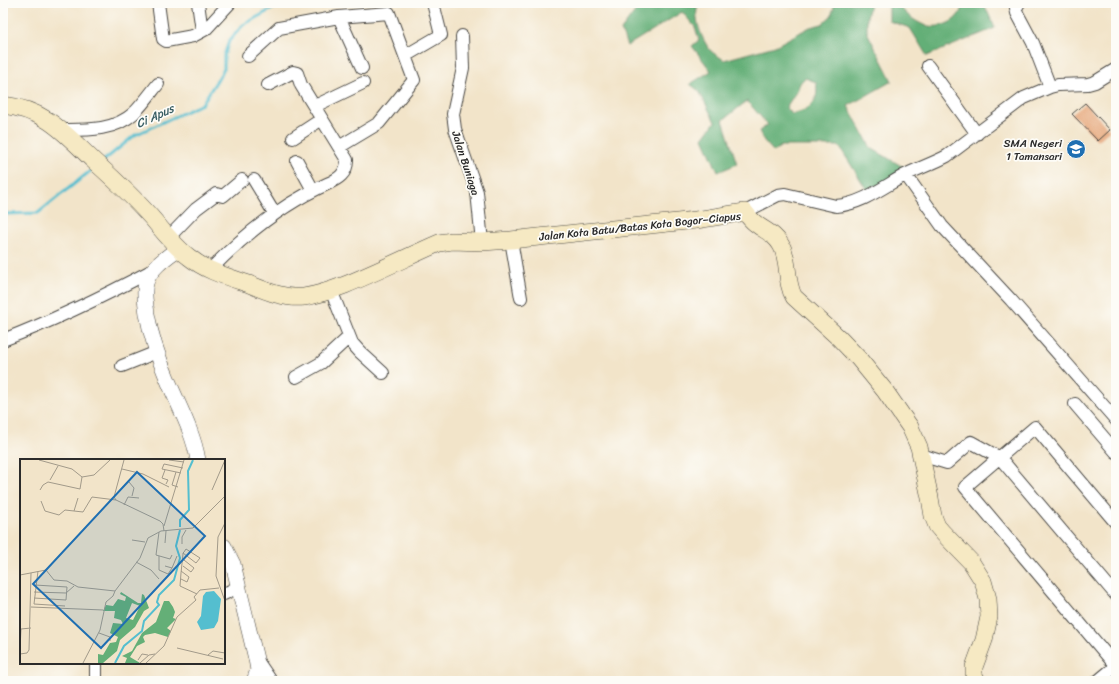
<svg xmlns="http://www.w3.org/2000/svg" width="1119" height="684" viewBox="0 0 1119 684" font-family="Sriracha,sans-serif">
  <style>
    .forest { fill: #64af77; stroke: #486d51; fill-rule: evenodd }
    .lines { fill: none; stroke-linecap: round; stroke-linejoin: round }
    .stream { stroke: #54becf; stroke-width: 3 }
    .building { fill: #e4a071 }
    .minor-casing { stroke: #494743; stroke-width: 14 }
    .tertiary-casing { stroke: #494743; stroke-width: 16 }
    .secondary-casing { stroke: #494743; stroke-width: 18 }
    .minor { stroke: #fff; stroke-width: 12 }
    .tertiary { stroke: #fff; stroke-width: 15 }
    .secondary { stroke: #f6e9c3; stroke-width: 17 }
    .labels { text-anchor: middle; stroke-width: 3.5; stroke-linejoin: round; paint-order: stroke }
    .poi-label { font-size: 11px; fill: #2b2b2b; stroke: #fdfcf7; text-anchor: end }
    .street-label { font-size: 11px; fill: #2b2b2b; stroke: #fdfcf7 }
    .water-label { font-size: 12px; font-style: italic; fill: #395e64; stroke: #fdfcf7 }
    .inset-river { fill: none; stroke: #54becf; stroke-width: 2 }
    .inset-road { fill: none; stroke: #a29a8a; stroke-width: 1 }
    .view { fill: #1f6fb2; fill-opacity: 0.15; stroke: #1f6fb2; stroke-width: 2 }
    .inset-edge { fill: none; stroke: #2b2b2b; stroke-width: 2 }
  </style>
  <rect width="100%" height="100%" fill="#fdfcf7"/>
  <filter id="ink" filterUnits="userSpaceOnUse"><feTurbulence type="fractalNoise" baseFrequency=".025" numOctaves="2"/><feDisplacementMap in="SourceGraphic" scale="8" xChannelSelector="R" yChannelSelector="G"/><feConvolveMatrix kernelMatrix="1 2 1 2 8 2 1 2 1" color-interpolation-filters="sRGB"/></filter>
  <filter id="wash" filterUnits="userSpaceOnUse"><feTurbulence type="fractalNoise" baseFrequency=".012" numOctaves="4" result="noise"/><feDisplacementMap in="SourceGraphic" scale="16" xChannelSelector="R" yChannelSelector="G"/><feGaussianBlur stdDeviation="0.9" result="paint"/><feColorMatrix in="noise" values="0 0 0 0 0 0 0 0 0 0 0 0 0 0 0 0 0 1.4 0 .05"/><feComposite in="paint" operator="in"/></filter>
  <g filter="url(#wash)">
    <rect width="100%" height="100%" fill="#f2e4c9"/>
    <path class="forest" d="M635,3H699C692,15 702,41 711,51C714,54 720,57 724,60L775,46L810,27L822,24L831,16L834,7L832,3H872L870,4L867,17V32L892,81L848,106L871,148L910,171L867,190L839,146H781L774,152L764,141L759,131L768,125L747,101L723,120L737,164L718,172L703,138L715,122L699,91L690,84L711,71L692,46L699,40L695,27L682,12L627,46L621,30L636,10ZM805,78L816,82C820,102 810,110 792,114L786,108C789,102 791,100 795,94C800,88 797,84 805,78Z
      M889,3H897C903,12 914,21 924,25C939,30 963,21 962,3H985L984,4L995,28L927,56L910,28L889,21Z"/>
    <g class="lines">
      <path class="stream" d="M102,162L135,135L202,104L224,69V56L229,41L243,25L283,3
        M3,214L38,213L94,168"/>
    </g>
    <g id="blocks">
      <path class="building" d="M1085,103L1110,130L1098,141L1072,114Z"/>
    </g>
  </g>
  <g filter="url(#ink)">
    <use href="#blocks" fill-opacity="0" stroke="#494743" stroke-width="1"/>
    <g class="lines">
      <g class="minor-casing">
        <path id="minor" d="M158,3L163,39L166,41L193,36L206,29L230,3
          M198,3L202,31
          M1019,3L1016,8L1017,13L1033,43L1050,87
          M339,17L389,13L414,80L379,123L339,147
          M462,36L463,68L453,114L455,129L477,192L482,242
          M248,56L279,28L339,17L362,68
          M405,56L441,35L433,3
          M928,66L977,134
          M315,106L363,83
          M63,130C87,130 114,131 134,113C143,104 150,94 158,84
          M293,138L322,119
          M297,161L313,190
          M906,175L942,226L1011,300L1116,420
          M254,180L274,213
          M745,212L778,195L785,194L836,206C862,204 883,187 905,175C919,168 934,163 947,156L1024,98L1050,87L1058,85L1088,84L1095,82L1116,69
          M169,237L196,209L216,194L223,196L242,180
          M511,240L521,298
          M210,270C244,235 282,204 327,184C338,179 347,174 347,160L301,85L297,73L293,72L268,85
          M331,290L352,343L360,352L383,373
          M3,340C55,320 104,296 153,270
          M122,366L157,352
          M296,377L321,363L349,337
          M1075,404L1116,452
          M921,455L947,463L971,442L1000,458L1116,595
          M1116,523L1035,427L965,487L1116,666
          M224,594L238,587
          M256,659L271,681
          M96,678V663
          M1098,681L1116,666"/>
      </g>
      <g class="tertiary-casing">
        <path id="tertiary" d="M179,248C167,257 150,268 146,283C143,293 146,304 147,314C151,336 158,357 167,378C178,405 193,431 198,460
          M224,546L233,564L256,659L258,670L254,681"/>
      </g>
      <g class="secondary-casing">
        <path id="secondary" d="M3,105C47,110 65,134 95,162C115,180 134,198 151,217C163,231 174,246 189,257C206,271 228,277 249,284C266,291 285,299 304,297C318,295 332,290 345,285C377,272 407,257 439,243L452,241L482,242L511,240L696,220L745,212C748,216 751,220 755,223C766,232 774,233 781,245C790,261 785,282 794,297L839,338L859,359L885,391L910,427L919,447L930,498L933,516L937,526L943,533L971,562L983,581L988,599L989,617L984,640L974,667V675L977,681"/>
      </g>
      <use href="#minor" class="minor"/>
      <use href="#tertiary" class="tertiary"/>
      <use href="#secondary" class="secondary"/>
    </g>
  </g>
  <defs>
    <g id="school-disc" transform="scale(1)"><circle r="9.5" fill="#1f6fb2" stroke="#fdfcf7"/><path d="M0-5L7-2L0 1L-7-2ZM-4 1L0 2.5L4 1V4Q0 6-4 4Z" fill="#fff"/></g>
  </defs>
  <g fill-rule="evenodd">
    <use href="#school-disc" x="1076" y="149"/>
  </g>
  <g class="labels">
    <g class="poi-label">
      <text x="1062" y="147">SMA Negeri<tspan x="1062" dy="13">1 Tamansari</tspan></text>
    </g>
    <g class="street-label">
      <text transform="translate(466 163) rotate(72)" y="4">Jalan Buniaga</text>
      <text transform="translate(640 226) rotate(-6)" y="4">Jalan Kota Batu/Batas Kota Bogor–Ciapus</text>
    </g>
    <g class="water-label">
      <text transform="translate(155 116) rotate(-25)" y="4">Ci Apus</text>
    </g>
  </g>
  <g transform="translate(20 459)">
    <rect width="205" height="205" fill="#f2e4c9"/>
    <path d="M101,133L118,144H121L122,135L124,136L129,149L124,152L115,168L100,181L97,192L83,204H78V195L83,196L90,184L96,183L98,178L90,174L93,164L103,165L101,161L94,159L95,152H83L86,146L93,147L98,140L105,142L106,138L100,135ZM112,144L120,147L113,161L106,159ZM144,142H149L153,148L155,153L153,159L156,160L147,169L151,172L148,178L135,174L125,176L123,178L125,183L117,187L110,198L120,204H105L107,199L102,197L112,192L122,174L136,163Z" fill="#64af77" fill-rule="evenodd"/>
    <path d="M194,132L201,140L198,162L194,169L181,171L177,163L181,157L183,137L186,133Z" fill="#54becf"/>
    <path class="inset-river" d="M160,68V61L169,51L168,12L173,1M95,204L104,187L122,172L124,162L139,146L137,143L139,136L154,121L160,99L156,87L160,71"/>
    <path class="inset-road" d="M19,1L52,10L62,18L74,16L90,1M149,1L164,3M102,10L123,15L149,28M145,11L142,19L148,21L146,25M156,13L152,26L158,28M161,14L142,10L144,5L163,9M30,21L38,7M109,23L114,29L112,37M20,31L23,26L28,23L60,30L62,18M192,31L205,1M96,41L94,38L104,1M21,42L25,52L39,56L45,51L63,53L72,38L96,41L140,62L143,65L144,72M104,46L108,38L119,39M54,52L58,39M205,64L198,78L196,117L205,142M144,67L164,1M139,73L136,96L150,100L152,96M112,81L125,83M145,84L146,72M162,85V78L166,71M163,94L176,104L180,99L166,90L164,93L163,94V95L161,114L160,127L177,135M139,97V111L148,115L152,109M116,103L131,111L139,120M145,107L152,109L157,97M163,107L171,113L174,109L164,101M18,112L14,145L45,147M161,112L169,118L167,123L161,120M0,116L26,111L34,121L47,122L58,128L95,132L120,99L128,79L141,72L173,69L205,37M14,133L46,134L54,127M14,139L46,141L47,128L15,126M11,148L83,151M79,174L90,178V182M157,189L203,200M0,190L1,170L11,169M0,195L7,194L9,191L11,114M188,196L193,192L205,194M118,201L122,195L128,196M63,204L80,171L86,143L93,137L95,132M120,204L129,196L135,195M126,204L144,187L157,158L176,141L174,138L180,131L199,129"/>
    <path class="view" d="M117,13L185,77L81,189L13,125Z"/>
    <rect width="205" height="205" class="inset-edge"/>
  </g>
  <rect width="1119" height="684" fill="none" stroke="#fdfcf7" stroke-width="16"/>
</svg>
